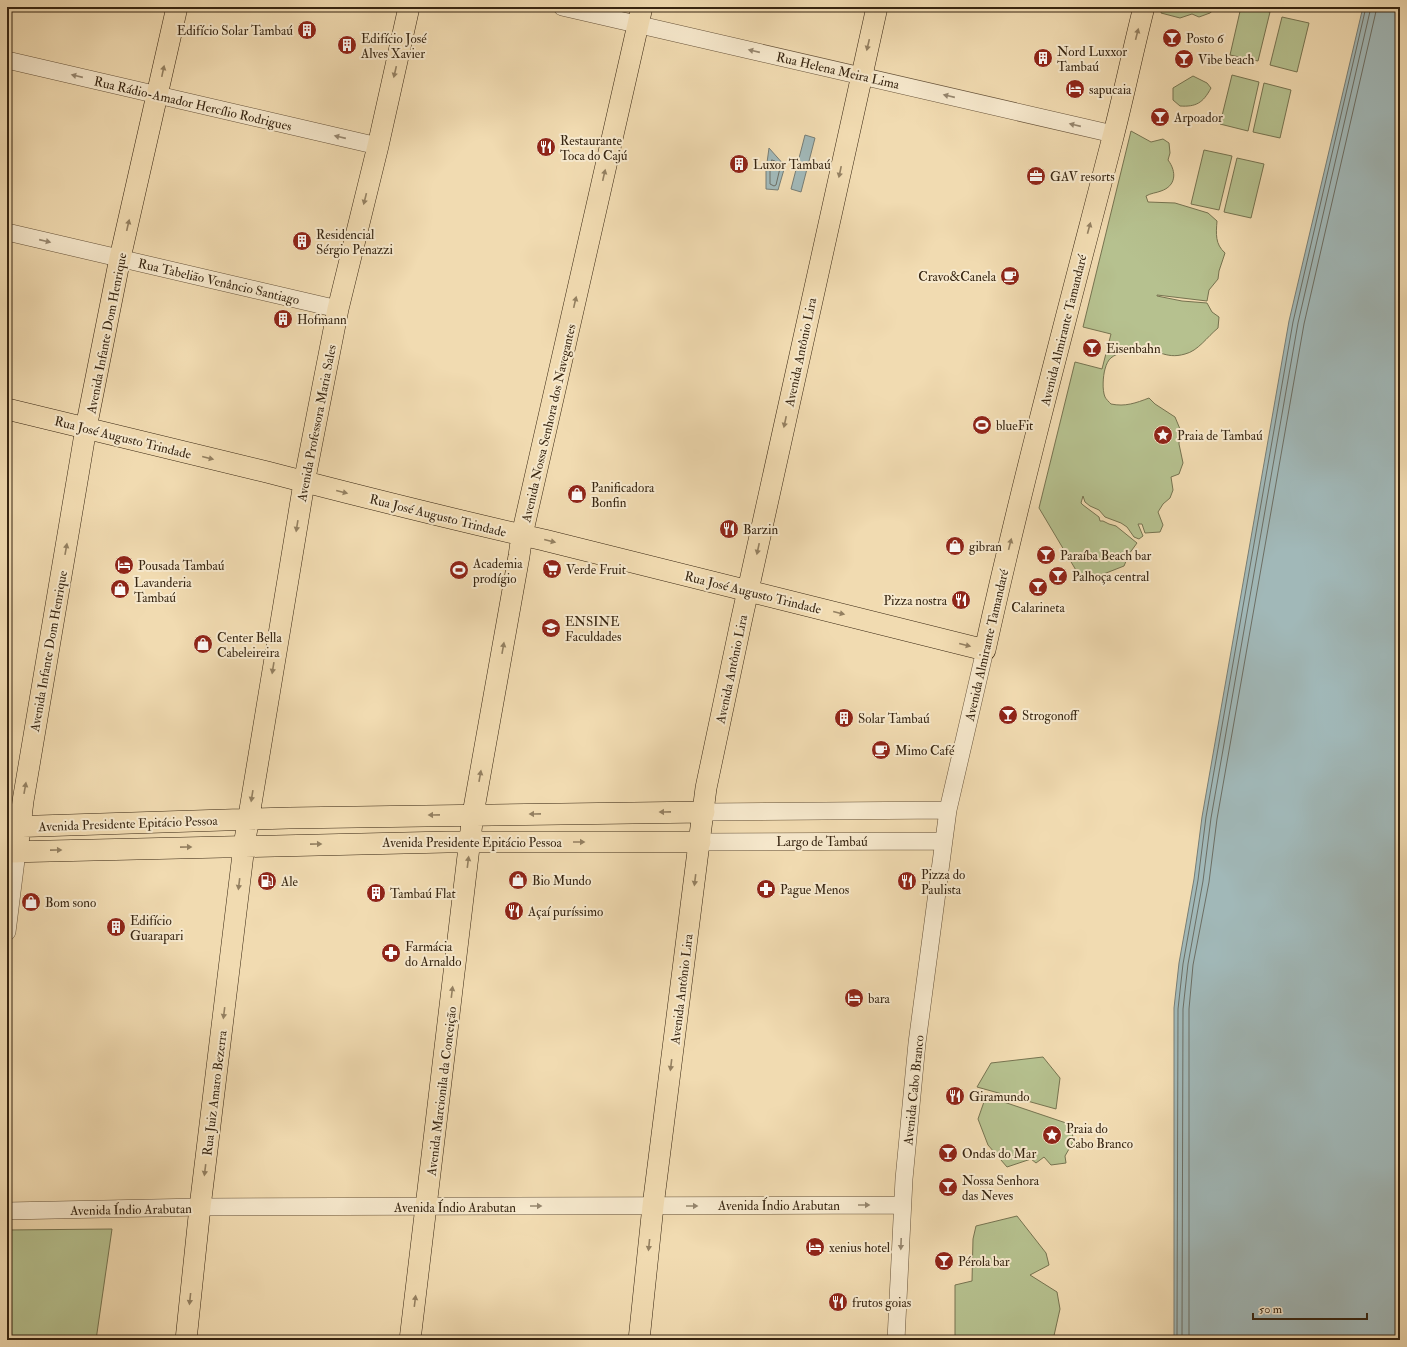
<svg xmlns="http://www.w3.org/2000/svg" width="1407" height="1347" viewBox="0 0 1407 1347" font-family="'IM FELL Double Pica',serif">
  <style>
    .green { fill: #b6c18f; stroke: #767350 }
    .water { fill: #a1b8b8; stroke: #777d75 }
    .lines { fill: none; stroke-linecap: round; stroke-linejoin: round }
    .shore { stroke: #6c6e64; stroke-width: 1 }
    .minor-casing { stroke: #665239; stroke-width: 18 }
    .major-casing { stroke: #372511; stroke-width: 22 }
    .minor { stroke: #f6e8cc; stroke-width: 17 }
    .major { stroke: #f1dbb1; stroke-width: 21 }
    .oneway { fill: #948061 }
    .oneway2 { fill: #96866e }
    .labels { text-anchor: middle; stroke-width: 4; stroke-linejoin: round; paint-order: stroke }
    .poi-label { font-size: 13px; fill: #372511; stroke: #f6e8cc; text-anchor: start }
    .street-label { font-size: 13px; fill: #372511; stroke: #f6e8cc }
  </style>
  <rect width="100%" height="100%" fill="#f1dbb1"/>
  <filter id="stains"><feTurbulence type="fractalNoise" baseFrequency=".005" numOctaves="4"/><feColorMatrix values="0 0 0 0 .2 0 0 0 0 .09 0 0 0 0 .02 0 0 0 .5 -.17"/></filter>
  <radialGradient id="worn" r=".72"><stop offset=".6" stop-color="#630" stop-opacity="0"/><stop offset="1" stop-color="#630" stop-opacity=".3"/></radialGradient>
  <path class="green" d="M1162,7H1217L1210,13L1199,17L1192,14L1180,18L1161,13Z
    M1241,7H1248L1270,12L1258,61L1230,55Z
    M1282,17L1309,23L1297,72L1270,65Z
    M1232,75L1259,82L1248,131L1220,124Z
    M1193,76L1207,83L1211,88C1203,103 1196,107 1180,106L1173,100V88Z
    M1264,83L1291,90L1280,138L1253,132Z
    M1131,131L1151,142L1163,139L1169,143L1170,153L1168,160C1177,172 1176,186 1161,191C1156,193 1151,193 1146,196L1148,202L1175,203L1208,213L1217,221C1216,234 1215,244 1225,253L1219,271L1218,279L1209,290L1207,301L1157,295V296L1182,301L1207,303L1212,312L1219,317L1218,328C1207,337 1198,351 1185,354C1165,360 1156,348 1138,347C1133,347 1128,350 1123,352C1112,356 1108,358 1105,369C1103,376 1102,390 1105,397C1106,399 1109,402 1111,404C1125,407 1136,403 1149,398L1155,404L1175,417L1180,429L1179,444L1183,463L1179,474L1171,477L1173,490L1170,498L1163,504L1158,512L1163,525L1160,532L1145,533L1142,524H1138L1143,536L1139,539L1134,537L1127,527L1121,523L1105,517L1099,510L1090,506L1085,502L1083,496L1081,503L1083,505L1099,517L1100,521H1103L1109,524L1116,526L1137,543L1129,554L1124,566L1083,582L1039,508L1075,362L1102,369L1111,334L1083,327Z
    M1204,150L1232,156L1219,210L1191,204Z
    M1237,158L1264,164L1251,218L1224,212Z
    M1043,1057L1060,1078L1056,1109L977,1087L991,1063Z
    M986,1096L1072,1125L1073,1142L1065,1156L1066,1163L1051,1165L1044,1157L1036,1163L1031,1159L1007,1167L988,1145L978,1119Z
    M1017,1216L1046,1253L1049,1265L1030,1275L1057,1292L1060,1309L1053,1340H955V1285L972,1281L973,1239L976,1226Z
    M112,1229L96,1340H7V1230Z"/>
  <path class="water" d="M1363,7H1400V1340H1174V1008L1179,963L1194,879L1202,817L1289,321Z
    M805,135L815,138L801,192L791,189Z
    M769,148L785,166L778,190L766,189V170Z"/>
  <g class="lines">
    <path class="shore" d="M772,160L775,161L780,168L776,185L774,186L770,184V170Z
      M1177,1340L1178,1009L1183,964L1198,880L1206,817L1293,322L1366,7
      M1182,1340L1183,1009L1188,964L1203,881L1211,818L1298,323L1371,7
      M1189,1340V1009L1193,965L1209,882L1217,819L1304,324L1377,7"/>
    <g class="minor-casing">
      <path id="minor" d="M562,7L1113,134
        M7,60L378,146
        M7,232L338,309
        M704,812L948,810
        M700,842L944,841
        M7,932L17,852
        M7,1211L200,1207L902,1205
        M896,1340L904,1179L917,1043L948,810L985,650"/>
    </g>
    <g class="major-casing">
      <path id="major" d="M7,409L267,472C359,496 451,519 544,540L985,650C1023,478 1069,307 1113,137C1124,94 1133,50 1144,7
        M7,827L289,818L704,812
        M7,852L447,842H700
        M17,852L23,801L86,428L120,258L177,7
        M186,1340L200,1207L244,846L304,483L338,309L378,146L409,7
        M410,1340L473,814L519,556L522,535L642,7
        M639,1340L653,1206L706,788L741,622L877,7"/>
    </g>
    <use href="#minor" class="minor"/>
    <use href="#major" class="major"/>
  </g>
  <defs><path id="oneway-solid" d="M-6-.8H1V-3.2L6.5 0L1 3.2V.8H-6Z"/></defs>
  <g class="oneway">
    <use href="#oneway-solid" transform="translate(1137 34) rotate(-76)"/>
    <use href="#oneway-solid" transform="translate(868 45) rotate(103)"/>
    <use href="#oneway-solid" transform="translate(163 71) rotate(-78)"/>
    <use href="#oneway-solid" transform="translate(395 72) rotate(103)"/>
    <use href="#oneway-solid" transform="translate(840 172) rotate(102)"/>
    <use href="#oneway-solid" transform="translate(604 175) rotate(-77)"/>
    <use href="#oneway-solid" transform="translate(365 199) rotate(104)"/>
    <use href="#oneway-solid" transform="translate(128 225) rotate(-77)"/>
    <use href="#oneway-solid" transform="translate(1089 228) rotate(-75)"/>
    <use href="#oneway-solid" transform="translate(575 302) rotate(-77)"/>
    <use href="#oneway-solid" transform="translate(785 422) rotate(102)"/>
    <use href="#oneway-solid" transform="translate(208 458) rotate(14)"/>
    <use href="#oneway-solid" transform="translate(342 492) rotate(14)"/>
    <use href="#oneway-solid" transform="translate(297 526) rotate(99)"/>
    <use href="#oneway-solid" transform="translate(550 541) rotate(14)"/>
    <use href="#oneway-solid" transform="translate(1010 544) rotate(-76)"/>
    <use href="#oneway-solid" transform="translate(66 549) rotate(-80)"/>
    <use href="#oneway-solid" transform="translate(758 549) rotate(102)"/>
    <use href="#oneway-solid" transform="translate(839 613) rotate(14)"/>
    <use href="#oneway-solid" transform="translate(965 645) rotate(14)"/>
    <use href="#oneway-solid" transform="translate(503 648) rotate(-80)"/>
    <use href="#oneway-solid" transform="translate(273 668) rotate(99)"/>
    <use href="#oneway-solid" transform="translate(480 776) rotate(-80)"/>
    <use href="#oneway-solid" transform="translate(25 788) rotate(-80)"/>
    <use href="#oneway-solid" transform="translate(252 796) rotate(99)"/>
    <use href="#oneway-solid" transform="translate(665 812) rotate(179)"/>
    <use href="#oneway-solid" transform="translate(535 814) rotate(179)"/>
    <use href="#oneway-solid" transform="translate(434 815) rotate(179)"/>
    <use href="#oneway-solid" transform="translate(579 842)"/>
    <use href="#oneway-solid" transform="translate(316 844) rotate(-1)"/>
    <use href="#oneway-solid" transform="translate(186 847) rotate(-1)"/>
    <use href="#oneway-solid" transform="translate(56 850) rotate(-1)"/>
    <use href="#oneway-solid" transform="translate(468 862) rotate(-83)"/>
    <use href="#oneway-solid" transform="translate(695 880) rotate(97)"/>
    <use href="#oneway-solid" transform="translate(239 884) rotate(97)"/>
    <use href="#oneway-solid" transform="translate(452 992) rotate(-83)"/>
    <use href="#oneway-solid" transform="translate(224 1013) rotate(97)"/>
    <use href="#oneway-solid" transform="translate(671 1065) rotate(97)"/>
    <use href="#oneway-solid" transform="translate(205 1170) rotate(97)"/>
    <use href="#oneway-solid" transform="translate(649 1245) rotate(96)"/>
    <use href="#oneway-solid" transform="translate(190 1299) rotate(96)"/>
    <use href="#oneway-solid" transform="translate(415 1301) rotate(-83)"/>
  </g>
  <g class="oneway2">
    <use href="#oneway-solid" transform="translate(754 51) rotate(-167)"/>
    <use href="#oneway-solid" transform="translate(77 76) rotate(-167)"/>
    <use href="#oneway-solid" transform="translate(949 96) rotate(-167)"/>
    <use href="#oneway-solid" transform="translate(1075 125) rotate(-167)"/>
    <use href="#oneway-solid" transform="translate(340 137) rotate(-167)"/>
    <use href="#oneway-solid" transform="translate(45 241) rotate(13)"/>
    <use href="#oneway-solid" transform="translate(864 1205)"/>
    <use href="#oneway-solid" transform="translate(536 1206)"/>
    <use href="#oneway-solid" transform="translate(692 1206)"/>
    <use href="#oneway-solid" transform="translate(901 1244) rotate(92)"/>
  </g>
  <defs>
    <g id="building-disc" transform="scale(1)"><circle r="9.5" fill="#8f2418" stroke="#f6e8cc"/><path d="M-4-6H4V6H1V3H-1V6H-4ZM-2.5-4.3h1.7v1.8h-1.7ZM.8-4.3h1.7v1.8H.8ZM-2.5-1h1.7V.8h-1.7ZM.8-1h1.7V.8H.8Z" fill="#fff"/></g>
    <g id="bar-disc" transform="scale(1)"><circle r="9.5" fill="#8f2418" stroke="#f6e8cc"/><path d="M-6-5H6L.8 .8V4.5H3.5V6h-7V4.5H-.8V.8Z" fill="#fff"/></g>
    <g id="hotel-disc" transform="scale(1)"><circle r="9.5" fill="#8f2418" stroke="#f6e8cc"/><path d="M-6-4.5h1.5V1H6V5H4.5V3h-9V5H-6ZM-4 0a1.8 1.8 0 1 1 3.6 0ZM.5 0V-2.5h3Q6-2.5 6 0Z" fill="#fff"/></g>
    <g id="restaurant-disc" transform="scale(1)"><circle r="9.5" fill="#8f2418" stroke="#f6e8cc"/><path d="M-5-6h1v4h1v-4h1v4h1v-4h1v5L-1.5 .5V6h-2V.5L-5-1ZM5-6V6H3V1.5H1.5Q1.5-4 5-6Z" fill="#fff"/></g>
    <g id="office-disc" transform="scale(1)"><circle r="9.5" fill="#8f2418" stroke="#f6e8cc"/><path d="M-6-3h4V-5.5h4V-3h4V5H-6ZM-1-4.5V-3h2v-1.5ZM-6 0V1H6V0Z" fill="#fff"/></g>
    <g id="cafe-disc" transform="scale(1)"><circle r="9.5" fill="#8f2418" stroke="#f6e8cc"/><path d="M-5.5-4.5H6V0H3Q3 3.5 0 3.5H-2.5Q-5.5 3.5-5.5 0ZM3-3.2v2h1.7v-2ZM-6 4.5H4V6H-6Z" fill="#fff"/></g>
    <g id="stadium-disc" transform="scale(1)"><circle r="9.5" fill="#8f2418" stroke="#f6e8cc"/><path d="M0-5a6.5 5 0 1 0 0 10a6.5 5 0 1 0 0-10ZM-3.5-1.8h7v3.6h-7Z" fill="#fff"/></g>
    <g id="sight-disc" transform="scale(1)"><circle r="9.5" fill="#8f2418" stroke="#f6e8cc"/><path d="M0-6L1.8-2.2L6-1.7L2.9 1.2L3.7 5.4L0 3.3L-3.7 5.4L-2.9 1.2L-6-1.7L-1.8-2.2Z" fill="#fff"/></g>
    <g id="shop-disc" transform="scale(1)"><circle r="9.5" fill="#8f2418" stroke="#f6e8cc"/><path d="M-5-2.5h2.3a2.7 3.5 0 0 1 5.4 0H5L5.5 6h-11ZM-1.5-2.5h3a1.5 2.3 0 0 0-3 0Z" fill="#fff"/></g>
    <g id="supermarket-disc" transform="scale(1)"><circle r="9.5" fill="#8f2418" stroke="#f6e8cc"/><path d="M-6-5.5h2.5l.6 2H6L4.5 2H-2.5L-4.4-4H-6ZM-1.5 3.2a1.3 1.3 0 1 0 .1 0ZM3 3.2a1.3 1.3 0 1 0 .1 0Z" fill="#fff"/></g>
    <g id="university-disc" transform="scale(1)"><circle r="9.5" fill="#8f2418" stroke="#f6e8cc"/><path d="M0-5L7-2L0 1L-7-2ZM-4 1L0 2.5L4 1V4Q0 6-4 4Z" fill="#fff"/></g>
    <g id="fuel-disc" transform="scale(1)"><circle r="9.5" fill="#8f2418" stroke="#f6e8cc"/><path d="M-5.5-6h7V0h2V4h1.3V-2.5L3-4.5l.8-.8L6-3V5H2.5V1h-1V6h-7ZM-4.2-4.7v3.2H.2V-4.7Z" fill="#fff"/></g>
    <g id="pharmacy-disc" transform="scale(1)"><circle r="9.5" fill="#8f2418" stroke="#f6e8cc"/><path d="M-2-6h4v4h4v4h-4v4h-4v-4h-4v-4h4Z" fill="#fff"/></g>
  </defs>
  <g fill-rule="evenodd">
    <use href="#building-disc" x="307" y="30"/>
    <use href="#bar-disc" x="1172" y="38"/>
    <use href="#building-disc" x="347" y="45"/>
    <use href="#building-disc" x="1043" y="58"/>
    <use href="#bar-disc" x="1184" y="59"/>
    <use href="#hotel-disc" x="1075" y="89"/>
    <use href="#bar-disc" x="1160" y="117"/>
    <use href="#restaurant-disc" x="546" y="147"/>
    <use href="#building-disc" x="739" y="164"/>
    <use href="#office-disc" x="1036" y="176"/>
    <use href="#building-disc" x="302" y="241"/>
    <use href="#cafe-disc" x="1010" y="276"/>
    <use href="#building-disc" x="283" y="319"/>
    <use href="#bar-disc" x="1092" y="348"/>
    <use href="#stadium-disc" x="982" y="425"/>
    <use href="#sight-disc" x="1163" y="435"/>
    <use href="#shop-disc" x="577" y="494"/>
    <use href="#restaurant-disc" x="729" y="529"/>
    <use href="#shop-disc" x="955" y="546"/>
    <use href="#bar-disc" x="1046" y="555"/>
    <use href="#hotel-disc" x="124" y="565"/>
    <use href="#supermarket-disc" x="552" y="569"/>
    <use href="#stadium-disc" x="459" y="570"/>
    <use href="#bar-disc" x="1058" y="576"/>
    <use href="#bar-disc" x="1038" y="587"/>
    <use href="#shop-disc" x="120" y="589"/>
    <use href="#restaurant-disc" x="961" y="600"/>
    <use href="#university-disc" x="551" y="628"/>
    <use href="#shop-disc" x="203" y="644"/>
    <use href="#bar-disc" x="1008" y="715"/>
    <use href="#building-disc" x="844" y="718"/>
    <use href="#cafe-disc" x="881" y="750"/>
    <use href="#shop-disc" x="518" y="880"/>
    <use href="#fuel-disc" x="267" y="881"/>
    <use href="#restaurant-disc" x="907" y="881"/>
    <use href="#pharmacy-disc" x="766" y="889"/>
    <use href="#building-disc" x="376" y="893"/>
    <use href="#shop-disc" x="31" y="902"/>
    <use href="#restaurant-disc" x="514" y="911"/>
    <use href="#building-disc" x="116" y="927"/>
    <use href="#pharmacy-disc" x="391" y="953"/>
    <use href="#hotel-disc" x="854" y="998"/>
    <use href="#restaurant-disc" x="955" y="1096"/>
    <use href="#sight-disc" x="1052" y="1135"/>
    <use href="#bar-disc" x="948" y="1153"/>
    <use href="#bar-disc" x="948" y="1187"/>
    <use href="#hotel-disc" x="815" y="1247"/>
    <use href="#bar-disc" x="944" y="1261"/>
    <use href="#restaurant-disc" x="838" y="1302"/>
  </g>
  <g class="labels">
    <g class="poi-label">
      <text x="293" y="35" text-anchor="end">Edifício Solar Tambaú</text>
      <text x="361" y="43">Edifício José<tspan x="361" dy="15">Alves Xavier</tspan></text>
      <text x="1186" y="43">Posto 6</text>
      <text x="1057" y="56">Nord Luxxor<tspan x="1057" dy="15">Tambaú</tspan></text>
      <text x="1198" y="64">Vibe beach</text>
      <text x="1089" y="94">sapucaia</text>
      <text x="1174" y="122">Arpoador</text>
      <text x="560" y="145">Restaurante<tspan x="560" dy="15">Toca do Cajú</tspan></text>
      <text x="753" y="169">Luxor Tambaú</text>
      <text x="1050" y="181">GAV resorts</text>
      <text x="316" y="239">Residencial<tspan x="316" dy="15">Sérgio Penazzi</tspan></text>
      <text x="996" y="281" text-anchor="end">Cravo&amp;Canela</text>
      <text x="297" y="324">Hofmann</text>
      <text x="1106" y="353">Eisenbahn</text>
      <text x="996" y="430">blueFit</text>
      <text x="1177" y="440">Praia de Tambaú</text>
      <text x="591" y="492">Panificadora<tspan x="591" dy="15">Bonfin</tspan></text>
      <text x="743" y="534">Barzin</text>
      <text x="969" y="551">gibran</text>
      <text x="1060" y="560">Paraíba Beach bar</text>
      <text x="473" y="568">Academia<tspan x="473" dy="15">prodígio</tspan></text>
      <text x="138" y="570">Pousada Tambaú</text>
      <text x="566" y="574">Verde Fruit</text>
      <text x="1072" y="581">Palhoça central</text>
      <text x="134" y="587">Lavanderia<tspan x="134" dy="15">Tambaú</tspan></text>
      <text x="947" y="605" text-anchor="end">Pizza nostra</text>
      <text x="1038" y="612" text-anchor="middle">Calarineta</text>
      <text x="565" y="626">ENSINE<tspan x="565" dy="15">Faculdades</tspan></text>
      <text x="217" y="642">Center Bella<tspan x="217" dy="15">Cabeleireira</tspan></text>
      <text x="1022" y="720">Strogonoff</text>
      <text x="858" y="723">Solar Tambaú</text>
      <text x="895" y="755">Mimo Café</text>
      <text x="921" y="879">Pizza do<tspan x="921" dy="15">Paulista</tspan></text>
      <text x="532" y="885">Bio Mundo</text>
      <text x="281" y="886">Ale</text>
      <text x="780" y="894">Pague Menos</text>
      <text x="390" y="898">Tambaú Flat</text>
      <text x="45" y="907">Bom sono</text>
      <text x="528" y="916">Açaí puríssimo</text>
      <text x="130" y="925">Edifício<tspan x="130" dy="15">Guarapari</tspan></text>
      <text x="405" y="951">Farmácia<tspan x="405" dy="15">do Arnaldo</tspan></text>
      <text x="868" y="1003">bara</text>
      <text x="969" y="1101">Giramundo</text>
      <text x="1066" y="1133">Praia do<tspan x="1066" dy="15">Cabo Branco</tspan></text>
      <text x="962" y="1158">Ondas do Mar</text>
      <text x="962" y="1185">Nossa Senhora<tspan x="962" dy="15">das Neves</tspan></text>
      <text x="829" y="1252">xenius hotel</text>
      <text x="958" y="1266">Pérola bar</text>
      <text x="852" y="1307">frutos goias</text>
    </g>
    <g class="street-label">
      <text transform="translate(838 70) rotate(13)" y="5">Rua Helena Meira Lima</text>
      <text transform="translate(193 103) rotate(13)" y="5">Rua Rádio-Amador Hercílio Rodrigues</text>
      <text transform="translate(219 281) rotate(13)" y="5">Rua Tabelião Venâncio Santiago</text>
      <text transform="translate(1063 330) rotate(-76)" y="5">Avenida Almirante Tamandaré</text>
      <text transform="translate(106 333) rotate(-79)" y="5">Avenida Infante Dom Henrique</text>
      <text transform="translate(800 352) rotate(-78)" y="5">Avenida Antônio Lira</text>
      <text transform="translate(316 423) rotate(-79)" y="5">Avenida Professora Maria Sales</text>
      <text transform="translate(548 423) rotate(-77)" y="5">Avenida Nossa Senhora dos Navegantes</text>
      <text transform="translate(123 437) rotate(14)" y="5">Rua José Augusto Trindade</text>
      <text transform="translate(438 515) rotate(14)" y="5">Rua José Augusto Trindade</text>
      <text transform="translate(753 592) rotate(14)" y="5">Rua José Augusto Trindade</text>
      <text transform="translate(986 645) rotate(-77)" y="5">Avenida Almirante Tamandaré</text>
      <text transform="translate(48 651) rotate(-80)" y="5">Avenida Infante Dom Henrique</text>
      <text transform="translate(731 669) rotate(-78)" y="5">Avenida Antônio Lira</text>
      <text transform="translate(128 823) rotate(-2)" y="5">Avenida Presidente Epitácio Pessoa</text>
      <text x="822" y="846">Largo de Tambaú</text>
      <text x="472" y="847">Avenida Presidente Epitácio Pessoa</text>
      <text transform="translate(681 989) rotate(-83)" y="5">Avenida Antônio Lira</text>
      <text transform="translate(913 1090) rotate(-84)" y="5">Avenida Cabo Branco</text>
      <text transform="translate(441 1091) rotate(-83)" y="5">Avenida Marcionila da Conceição</text>
      <text transform="translate(214 1093) rotate(-83)" y="5">Rua Juiz Amaro Bezerra</text>
      <text x="779" y="1210">Avenida Índio Arabutan</text>
      <text x="455" y="1212">Avenida Índio Arabutan</text>
      <text transform="translate(131 1209) rotate(-1)" y="5">Avenida Índio Arabutan</text>
    </g>
  </g>
  <rect width="1407" height="1347" fill="none" stroke="#f1dbb1" stroke-width="24"/>
  <rect x="8" y="8" width="1391" height="1331" fill="none" stroke="#372511" stroke-width="2"/>
  <rect x="12" y="12" width="1383" height="1323" fill="none" stroke="#372511"/>
  <path d="M1253 1313v6h114v-6" fill="none" stroke="#372511" stroke-width="2"/>
  <text x="1259" y="1313" font-size="12" fill="#372511" stroke="#f6e8cc" stroke-width="3" paint-order="stroke">50 m</text>
  <rect width="100%" height="100%" filter="url(#stains)"/>
  <rect width="100%" height="100%" fill="url(#worn)"/>
</svg>
